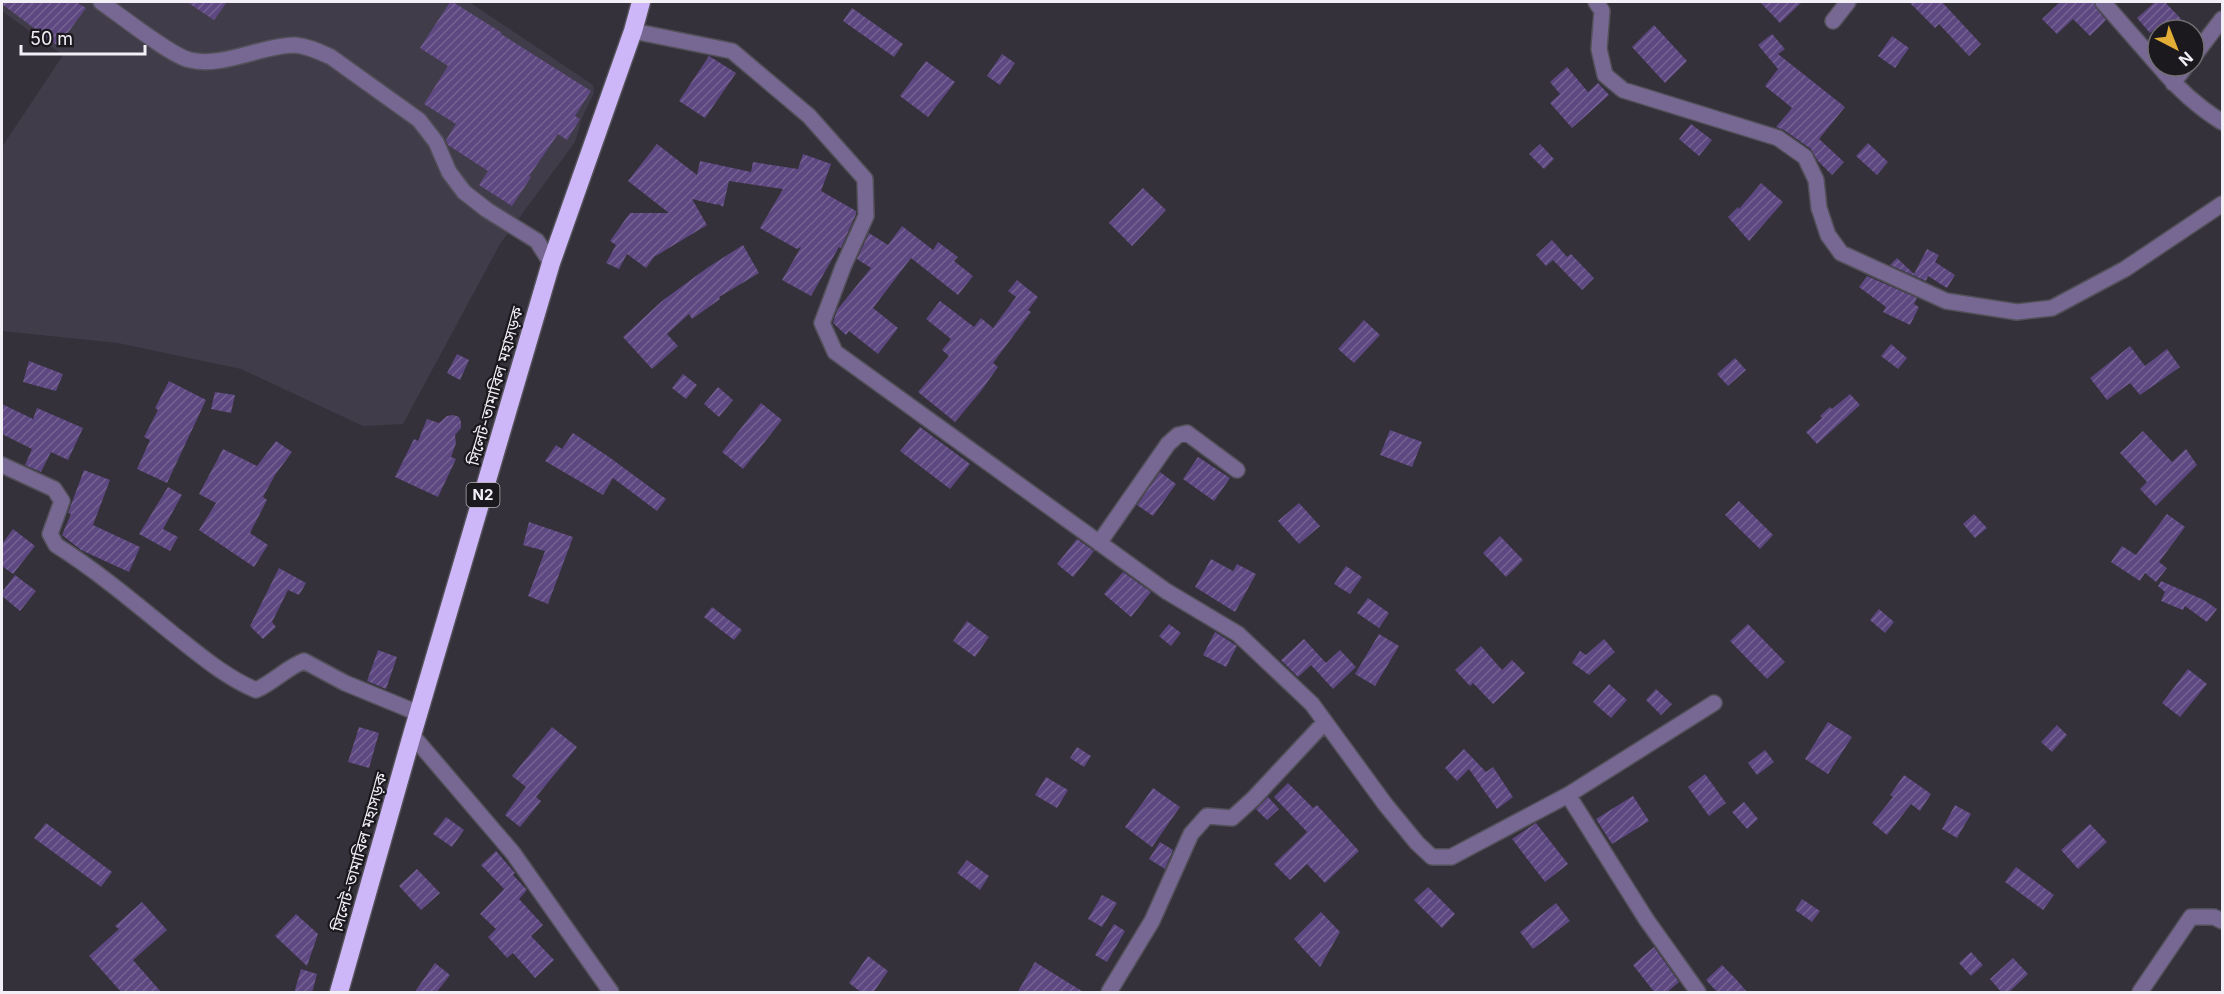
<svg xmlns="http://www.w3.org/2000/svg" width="2224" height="994" viewBox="0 0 2224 994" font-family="Inter,'Noto Sans Bengali',sans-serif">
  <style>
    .built { fill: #413c4a }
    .building { fill: url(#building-hatch) }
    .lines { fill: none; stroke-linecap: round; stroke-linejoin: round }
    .minor-casing { stroke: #525058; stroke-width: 18 }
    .highway-casing { stroke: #525058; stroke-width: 21 }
    .minor { stroke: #776793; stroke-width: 15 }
    .highway { stroke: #ceb7f8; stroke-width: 18 }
    .labels { text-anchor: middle; stroke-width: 4.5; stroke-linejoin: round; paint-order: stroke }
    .shield { fill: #1b191e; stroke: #b2b0b5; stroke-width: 1.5 }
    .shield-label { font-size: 15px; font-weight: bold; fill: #f2f0f6 }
    .street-label { font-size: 16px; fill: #f2f0f6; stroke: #1b191e }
  </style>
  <defs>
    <pattern id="building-hatch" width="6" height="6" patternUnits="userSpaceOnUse" patternTransform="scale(1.5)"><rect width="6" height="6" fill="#5e4881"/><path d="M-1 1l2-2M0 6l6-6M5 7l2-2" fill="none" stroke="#766393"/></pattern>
  </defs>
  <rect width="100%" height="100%" fill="#34313a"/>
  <path class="built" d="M2,2H469L593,85L594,93L582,118L575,142L500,244L403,424L363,426L241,369L118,343L2,331V147L63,55L2,11Z"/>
  <path class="building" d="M2,2H76L86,8L58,46L2,4Z
    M187,2H227L214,20Z
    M450,2H453L502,33L501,34L591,91L575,116L580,119L567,140L558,134L529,176L531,177L512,206L479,185L488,171L448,145L446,140L456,124L424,104L448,66L420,48Z
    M1760,2H1802L1780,23Z
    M1909,2H1942L1981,44L1969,56L1939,24L1935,28Z
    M2060,2H2094L2096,8L2106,20L2090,36L2073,19L2057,34L2042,19Z
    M2155,2H2165L2181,19L2169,30H2164L2159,25L2150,33L2137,18Z
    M852,8L903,44L894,57L843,21Z
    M1654,25L1687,61L1665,83L1632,47Z
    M1772,34L1785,49L1778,54L1845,107L1819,139L1844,162L1832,175L1818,161L1811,149L1784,130L1776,127L1792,108L1765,86L1778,69L1758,45Z
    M1892,36L1909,48L1895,68L1878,56Z
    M1002,54L1015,63L1000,85L987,76Z
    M709,56L736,73L705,118L679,101Z
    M926,61L955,82L928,117L900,96Z
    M1567,67L1588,92L1598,83L1609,95L1572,128L1550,103L1560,94L1550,82Z
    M1691,124L1712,140L1699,156L1679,139Z
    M1868,143L1888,162L1877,175L1856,156Z
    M657,144L697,175L700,161L751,172L753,162L798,169L803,154L831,164L821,191L856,211V214L841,248L839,247L811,296L782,280L801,247L797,249L760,228L783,189L729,181L723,207L717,203L718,205L692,199L707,225L654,257L646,268L627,254L619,269L606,263L616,245L610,241L630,213H669L628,181Z
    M1540,144L1554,159L1544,169L1529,154Z
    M1761,183L1783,202L1749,241L1728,217L1738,207L1739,209Z
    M1143,188L1166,210L1132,246L1109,223Z
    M902,226L933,250L938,242L958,257L954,261L973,276L958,295L911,258L873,308L898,328L878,354L849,331L846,335L833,323L837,310L871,268L857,259L869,233L888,245Z
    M1552,240L1567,257L1571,254L1594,278L1582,290L1553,260L1546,266L1536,255Z
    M743,245L759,273L719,297L720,299L692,319L689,314L667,334L678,346L652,369L623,337L662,301L707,268Z
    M1927,249L1939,255L1935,262L1955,275L1947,288L1928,276L1926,281L1890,265L1897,258L1914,274Z
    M1867,276L1917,298L1914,304L1919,307L1910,325L1883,312L1886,307L1859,287Z
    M1017,280L1038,297L1028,310L1031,312L993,363L998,367L981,391L955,422L918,392L949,356L942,350L951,339L926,319L940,301L974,327L981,318L993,328L1016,297L1008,291Z
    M1364,320L1380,335L1354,363L1338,349Z
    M1891,344L1907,358L1898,369L1881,356Z
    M2130,346L2145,366L2167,349L2180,367L2140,395L2130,383L2107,400L2090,378Z
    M457,354L469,360L460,380L447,373Z
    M1735,358L1746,370L1728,386L1717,374Z
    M29,361L63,374L56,391L23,382Z
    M683,374L697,385L686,399L672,388Z
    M169,381L206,400L167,483L137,469L150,440L144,437L158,410L155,408Z
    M718,387L733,400L719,417L704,404Z
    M215,392L235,395L231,413L211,409Z
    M1850,394L1860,405L1817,444L1806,432L1822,418L1820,416L1830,407L1832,409Z
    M761,403L782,420L743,469L722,452Z
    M2,404L33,419L37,408L83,428L68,460L51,452L41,472L25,465L32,449L2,434Z
    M453,415L459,417L461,422V428L455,435L456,443L451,457L456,459L438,497L395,477L414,439L418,441L427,419L439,423L447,416Z
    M920,427L970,464L950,489L900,451Z
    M1390,430L1422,442L1412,467L1380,455Z
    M2143,431L2172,462L2186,449L2197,465L2156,506L2140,489L2147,482L2120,453Z
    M573,433L609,457L666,499L657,511L613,478L603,495L545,461L556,445L562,449Z
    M276,441L292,452L275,475L263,497L267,500L250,533L268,545L254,567L199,530L216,503L199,494L223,449L257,466Z
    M1198,457L1230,478L1214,501L1183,479Z
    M84,470L110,480L93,525L140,547L129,572L81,550L62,535L71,514L68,513Z
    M1160,472L1176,484L1153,516L1137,505Z
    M168,487L182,495L163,529L178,537L170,551L139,534Z
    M1739,501L1773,535L1760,549L1725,515Z
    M1299,503L1320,526L1299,544L1278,521Z
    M1974,514L1987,528L1975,538L1963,524Z
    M2167,514L2185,527L2159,562L2167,568L2156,582L2145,573L2140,581L2111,562L2122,546L2136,555Z
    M529,522L573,537L548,604L528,596L545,551L523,545Z
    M13,529L35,546L13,574L2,566V544Z
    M1500,536L1523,560L1506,577L1483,553Z
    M1077,539L1094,551L1073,577L1057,564Z
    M1211,559L1233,571L1237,564L1256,574L1235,612L1195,587Z
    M1346,566L1362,577L1350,594L1334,584Z
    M279,568L306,583L299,595L288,590L272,622L276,627L263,639L250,626Z
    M1123,572L1151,592L1131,617L1104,594Z
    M15,575L36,591L20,611L2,596V592Z
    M2161,581L2204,600L2217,609L2207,622L2185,606L2183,610L2161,601L2165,592L2158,586Z
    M1368,598L1389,613L1379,628L1357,613Z
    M712,607L742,630L734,640L704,617Z
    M1879,609L1894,622L1885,633L1870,620Z
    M967,621L989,637L975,657L953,641Z
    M1169,624L1181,633L1171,646L1159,636Z
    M1748,624L1785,662L1767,679L1730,641Z
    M1215,632L1237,646L1226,667L1203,655Z
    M1379,634L1399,646L1375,686L1355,674Z
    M1304,639L1326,663L1340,650L1356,667L1333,689L1311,665L1298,677L1281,660Z
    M1604,639L1615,652L1589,675L1572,663L1580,651L1586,655Z
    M1481,646L1502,670L1512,660L1525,673L1493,704L1473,683L1470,686L1455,670Z
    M378,650L397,657L386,689L367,681Z
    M2188,669L2207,684L2180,717L2162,703Z
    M1609,684L1627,700L1611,718L1593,702Z
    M1656,689L1672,704L1661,715L1646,700Z
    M1828,722L1852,737L1828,774L1805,759Z
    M2057,725L2067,735L2052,752L2041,742Z
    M359,727L379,733L369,768L348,762Z
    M552,727L577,747L536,797L541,801L520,827L505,815L526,787L512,776Z
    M1077,747L1091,756L1084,767L1070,758Z
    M1464,749L1486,772L1493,767L1513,797L1497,809L1469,769L1457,781L1445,768Z
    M1765,750L1774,762L1757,775L1748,763Z
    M1705,774L1726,803L1709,816L1688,787Z
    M1904,775L1931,794L1920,811L1911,804L1887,835L1872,823L1893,797L1890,795Z
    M1046,777L1068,790L1057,808L1035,795Z
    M1288,783L1313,808L1317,805L1359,851L1325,883L1307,864L1290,880L1274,864L1307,832L1274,797Z
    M1153,788L1180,807L1152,847L1125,827Z
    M1633,796L1649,821L1612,844L1596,819Z
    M1268,797L1279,809L1267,820L1256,809Z
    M1744,802L1758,819L1747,829L1732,812Z
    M1955,805L1971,814L1957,838L1942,829Z
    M446,817L464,830L452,847L433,834Z
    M46,823L112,872L101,887L34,838Z
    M1536,823L1568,864L1545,882L1512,839Z
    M2090,824L2107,842L2078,869L2061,850Z
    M1160,842L1173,850L1165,869L1149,859Z
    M496,851L515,873L513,875L527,890L519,899L543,925L531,936L554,960L535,978L513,953L507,958L488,937L496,929L480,914L504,889L481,865Z
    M967,860L989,876L980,890L957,873Z
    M2016,867L2054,895L2043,910L2005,882Z
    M417,869L440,893L421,910L399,886Z
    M1428,887L1455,914L1442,928L1414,900Z
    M1102,895L1117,903L1102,927L1088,919Z
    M1802,899L1820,911L1812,922L1795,910Z
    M142,902L167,930L133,960L162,993H122L89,956L119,929L115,926Z
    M1556,903L1570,921L1533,949L1520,932Z
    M1321,912L1340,932L1320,967L1294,939Z
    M296,914L318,934L307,966L275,936Z
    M1114,924L1125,931L1107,962L1095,955Z
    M1654,947L1679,982L1666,993H1655L1633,965Z
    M1971,952L1983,965L1971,976L1959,963Z
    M868,956L888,971L873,993H862L849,983Z
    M2013,958L2028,974L2008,993H2002L1990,979Z
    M1035,962L1085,993H1017Z
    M435,963L450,975L436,993H414Z
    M1722,965L1735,978L1748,993H1718L1706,980Z
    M301,969L317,974L312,993H294Z"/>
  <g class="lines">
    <g class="minor-casing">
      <path id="minor" d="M101,2C120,15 171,56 190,60C223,68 262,45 295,45C308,46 320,52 331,57L419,120L436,142L449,172L464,192L487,210L537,241L551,263
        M1596,2L1602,11L1599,49L1605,75L1623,90L1778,138L1805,157L1816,180L1819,208L1828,235L1841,253L1946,301L2017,312L2052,308L2125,269L2222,204
        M2103,2L2158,65
        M1833,21L1848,2
        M633,31L732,51L809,116L865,179L866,216L843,267L822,323L835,352L1166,591L1238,634L1312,704L1385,804L1417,843L1432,857H1451L1568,795L1714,703
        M2194,56L2222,19
        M2159,66C2177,88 2198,107 2222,122
        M2173,83L2186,66
        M2,465L54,489L62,501L50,534L56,545C97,571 135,603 173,634C200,655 225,677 256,690C274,682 286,668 304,661L345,683L418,713
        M1099,543L1168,444L1178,435L1187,433L1237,470
        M412,735L513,853L611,992
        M1568,795L1646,919L1698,992
        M1109,992L1152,921L1191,834L1207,816L1232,818L1253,799L1324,723
        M2140,992L2191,917H2214L2222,921"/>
    </g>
    <g class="highway-casing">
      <path id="highway" d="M339,992L412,735L551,263L633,31L641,2"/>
    </g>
    <use href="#minor" class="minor"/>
    <use href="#highway" class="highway"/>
  </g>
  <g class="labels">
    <rect class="shield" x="466.5" y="483" width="33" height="24" rx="4.5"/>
    <g class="shield-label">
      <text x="483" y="500">N2</text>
    </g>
    <g class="street-label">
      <text transform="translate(495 386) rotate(-74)" y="6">সিলেট-তামাবিল মহাসড়ক</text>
      <text transform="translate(359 852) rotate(-74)" y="6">সিলেট-তামাবিল মহাসড়ক</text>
    </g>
  </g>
  <rect width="2224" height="994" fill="none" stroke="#f2f0f6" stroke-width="6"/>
  <g transform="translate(2176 48) rotate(138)"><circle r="28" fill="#1b191e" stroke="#716f74" stroke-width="1.5"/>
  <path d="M0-4.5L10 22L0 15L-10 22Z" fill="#e3ae35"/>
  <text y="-9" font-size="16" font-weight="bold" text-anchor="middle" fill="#f2f0f6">N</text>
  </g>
  <path d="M21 45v9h124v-9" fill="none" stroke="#f2f0f6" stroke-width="3"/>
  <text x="30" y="45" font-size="18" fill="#f2f0f6" stroke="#1b191e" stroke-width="4.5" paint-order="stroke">50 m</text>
</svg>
